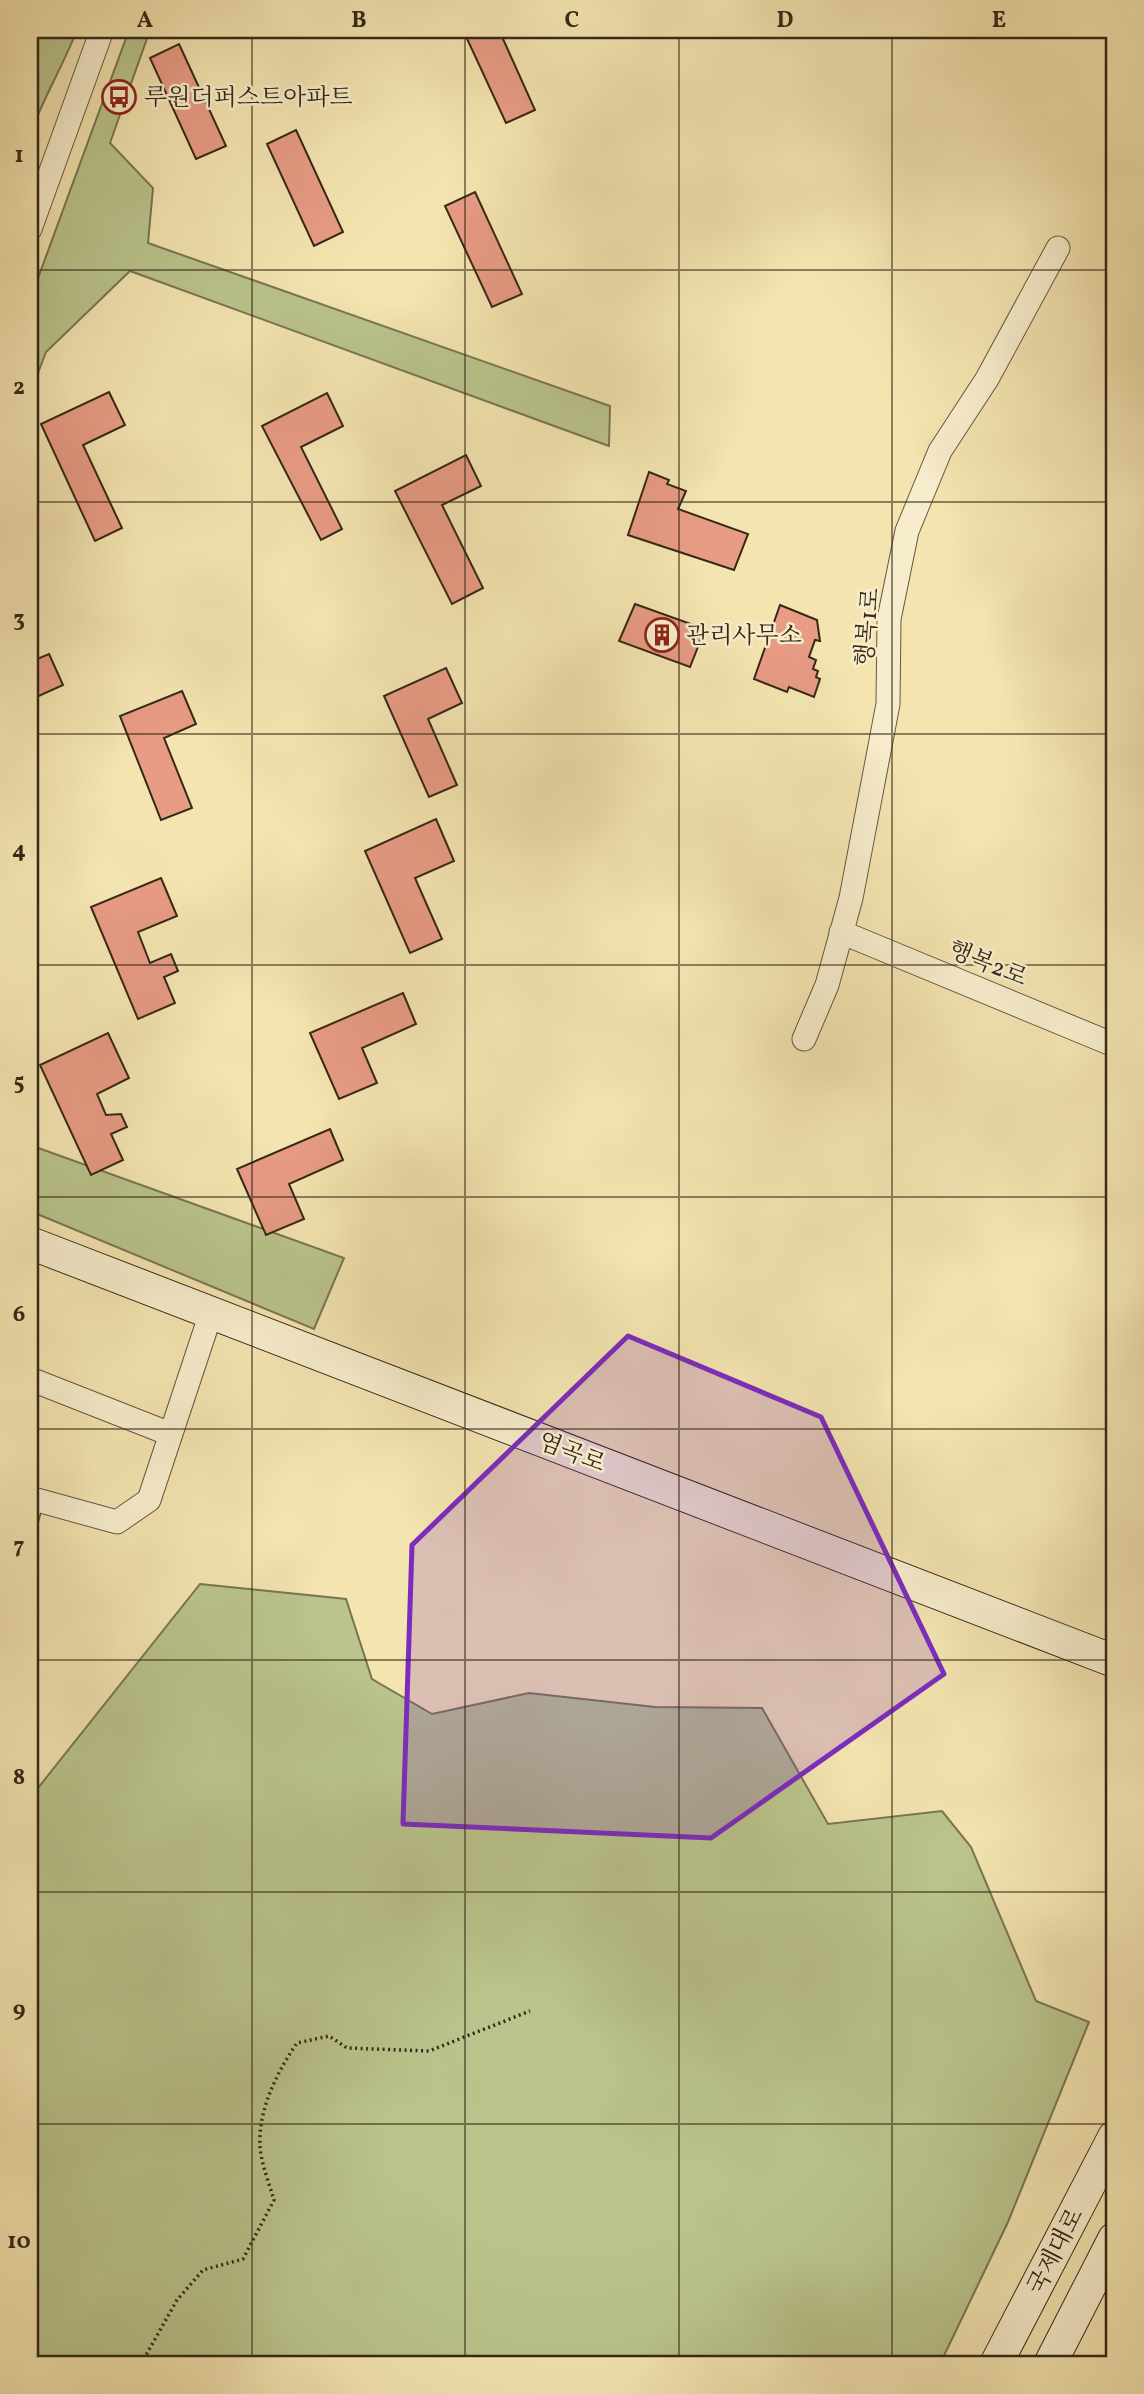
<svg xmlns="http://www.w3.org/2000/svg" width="1144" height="2394" viewBox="0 0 1144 2394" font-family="Vollkorn,'Noto Serif KR',serif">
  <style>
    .green { fill: #bac48c; stroke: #787652; stroke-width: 2 }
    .building { fill: #e89b85; stroke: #352817; stroke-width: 2 }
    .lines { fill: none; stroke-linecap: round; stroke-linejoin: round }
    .lane-casing { stroke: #64573d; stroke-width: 15 }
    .street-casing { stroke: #64573d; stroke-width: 25 }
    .secondary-casing { stroke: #352817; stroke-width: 34 }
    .path { stroke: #352817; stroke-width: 3.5; stroke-dasharray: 2 3.5; stroke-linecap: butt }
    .lane { stroke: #f7edcc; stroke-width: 12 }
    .street { stroke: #f7edcc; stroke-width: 23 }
    .secondary { stroke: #f7edcc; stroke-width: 32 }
    .marked { fill: #7b2cbf; fill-opacity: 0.2; stroke: #7b2cbf; stroke-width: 5; stroke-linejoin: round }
    .grid { fill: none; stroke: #352817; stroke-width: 2; stroke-opacity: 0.55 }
    .labels { text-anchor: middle; stroke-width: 5; stroke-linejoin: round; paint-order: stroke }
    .poi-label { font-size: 24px; fill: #352817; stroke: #f7edcc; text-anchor: start }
    .street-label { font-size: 24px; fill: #352817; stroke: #f7edcc }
    .neatline { fill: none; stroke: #352817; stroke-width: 2.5 }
    .grid-label { font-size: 23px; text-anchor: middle; font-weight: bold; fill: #352817 }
  </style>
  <rect width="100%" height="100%" fill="#f3e4b0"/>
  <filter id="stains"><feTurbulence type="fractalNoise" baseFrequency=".00286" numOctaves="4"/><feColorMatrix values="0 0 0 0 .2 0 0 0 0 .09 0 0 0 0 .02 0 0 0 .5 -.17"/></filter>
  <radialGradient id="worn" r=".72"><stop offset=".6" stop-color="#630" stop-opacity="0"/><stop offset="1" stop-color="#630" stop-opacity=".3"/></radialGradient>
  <path class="green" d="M30,30H77C63,66 43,98 30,135Z
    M129,30H150L110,143L153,188L148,243L610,406L609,446L130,271L46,352L30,394V300Z
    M30,1145L344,1258L314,1329L30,1211Z
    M200,1584L346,1599L372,1679L432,1714L529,1693L655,1707L762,1708L828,1824L942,1811L971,1847L1036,2001L1089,2022L1008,2222L940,2364H30V1786L38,1788Z"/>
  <path class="building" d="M463,30H499L535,110L506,123Z
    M179,44L226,146L196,159L150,58Z
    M296,130L343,232L314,246L267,144Z
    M475,192L522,294L492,307L445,206Z
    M109,392L125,425L83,445L122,528L95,541L41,424Z
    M327,393L343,426L301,447L342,529L321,540L262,426Z
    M466,455L481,486L442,505L483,588L452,604L395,491Z
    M649,472L669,480L667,484L686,491L678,509L748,534L734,570L628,535Z
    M635,604L705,629L690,667L619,641Z
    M780,605L817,620L820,641L815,640L809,657L816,660L813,669L818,671L816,677L820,679L814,697L789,687L787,692L754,679Z
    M49,654L63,685L30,700V662Z
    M446,668L462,703L428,719L457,785L429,797L384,696Z
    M182,691L196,724L164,738L192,808L161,820L120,716Z
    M436,819L454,861L415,878L442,939L410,953L365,851Z
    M161,878L177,916L138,932L150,963L171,954L178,971L164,977L175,1003L138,1019L91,907Z
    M403,993L416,1024L362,1048L377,1083L339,1099L310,1033Z
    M108,1033L129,1078L97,1094L106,1115L121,1114L127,1127L111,1134L123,1160L91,1175L40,1065Z
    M330,1129L343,1160L289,1184L304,1219L266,1235L237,1169Z"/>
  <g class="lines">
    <g class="lane-casing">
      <path id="lane" d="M30,1527L37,1501"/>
    </g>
    <g class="street-casing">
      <path id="street" d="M30,229L102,30
        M841,932L1114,1045
        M804,1039L827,985L851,898L888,704L889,619L907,531L940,451L987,379L1058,248
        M30,1379L170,1434
        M30,1498L117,1522L149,1500L211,1313"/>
    </g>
    <g class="secondary-casing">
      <path id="secondary" d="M30,1243L1114,1661
        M996,2364L1114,2137
        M1050,2364L1114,2239"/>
    </g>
    <path class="path" d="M141,2364L177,2300L203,2270L243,2259L274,2200C269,2183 261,2163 260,2146C258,2110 277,2072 297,2043L329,2036L347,2048L429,2051L530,2011"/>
    <use href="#lane" class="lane"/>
    <use href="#street" class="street"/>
    <use href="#secondary" class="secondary"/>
  </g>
  <path class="marked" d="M628,1336L821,1417L944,1674L711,1838L403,1824L412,1545Z"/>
  <path class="grid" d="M252,30V2364M465,30V2364M679,30V2364M892,30V2364M30,270H1114M30,502H1114M30,734H1114M30,965H1114M30,1197H1114M30,1429H1114M30,1660H1114M30,1892H1114M30,2124H1114"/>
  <defs>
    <g id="bus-ring" transform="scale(1.75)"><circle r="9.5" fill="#f7edcc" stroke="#8f2418" stroke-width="1.5"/><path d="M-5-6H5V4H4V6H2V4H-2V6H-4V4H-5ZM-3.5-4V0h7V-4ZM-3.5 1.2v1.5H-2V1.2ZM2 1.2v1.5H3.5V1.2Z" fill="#8f2418"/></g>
    <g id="building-ring" transform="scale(1.75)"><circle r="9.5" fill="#f7edcc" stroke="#8f2418" stroke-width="1.5"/><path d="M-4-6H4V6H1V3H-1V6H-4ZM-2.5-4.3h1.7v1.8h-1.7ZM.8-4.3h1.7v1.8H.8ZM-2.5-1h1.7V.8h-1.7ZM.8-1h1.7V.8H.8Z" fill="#8f2418"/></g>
  </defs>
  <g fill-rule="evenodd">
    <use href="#bus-ring" x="119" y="97"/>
    <use href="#building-ring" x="662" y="635"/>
  </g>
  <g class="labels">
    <g class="poi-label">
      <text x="144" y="105">루원더퍼스트아파트</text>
      <text x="686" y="643">관리사무소</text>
    </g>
    <g class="street-label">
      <text transform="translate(867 627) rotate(-85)" y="8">행복1로</text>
      <text transform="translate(988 963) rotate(22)" y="8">행복2로</text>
      <text transform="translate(572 1452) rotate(21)" y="8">염곡로</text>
      <text transform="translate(1055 2251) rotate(-63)" y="8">국제대로</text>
    </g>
  </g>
  <rect width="1144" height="2394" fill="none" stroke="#f3e4b0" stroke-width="77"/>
  <rect x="38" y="38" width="1068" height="2318" class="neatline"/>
  <g class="grid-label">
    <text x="145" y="27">A</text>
    <text x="359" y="27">B</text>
    <text x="572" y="27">C</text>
    <text x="785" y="27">D</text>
    <text x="999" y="27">E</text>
    <text x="19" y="162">1</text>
    <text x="19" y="394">2</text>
    <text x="19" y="626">3</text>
    <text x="19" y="857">4</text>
    <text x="19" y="1089">5</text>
    <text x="19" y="1321">6</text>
    <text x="19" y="1553">7</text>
    <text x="19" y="1784">8</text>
    <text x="19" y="2016">9</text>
    <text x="19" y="2248">10</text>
  </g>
  <rect width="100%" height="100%" filter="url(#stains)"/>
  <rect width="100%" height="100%" fill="url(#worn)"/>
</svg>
